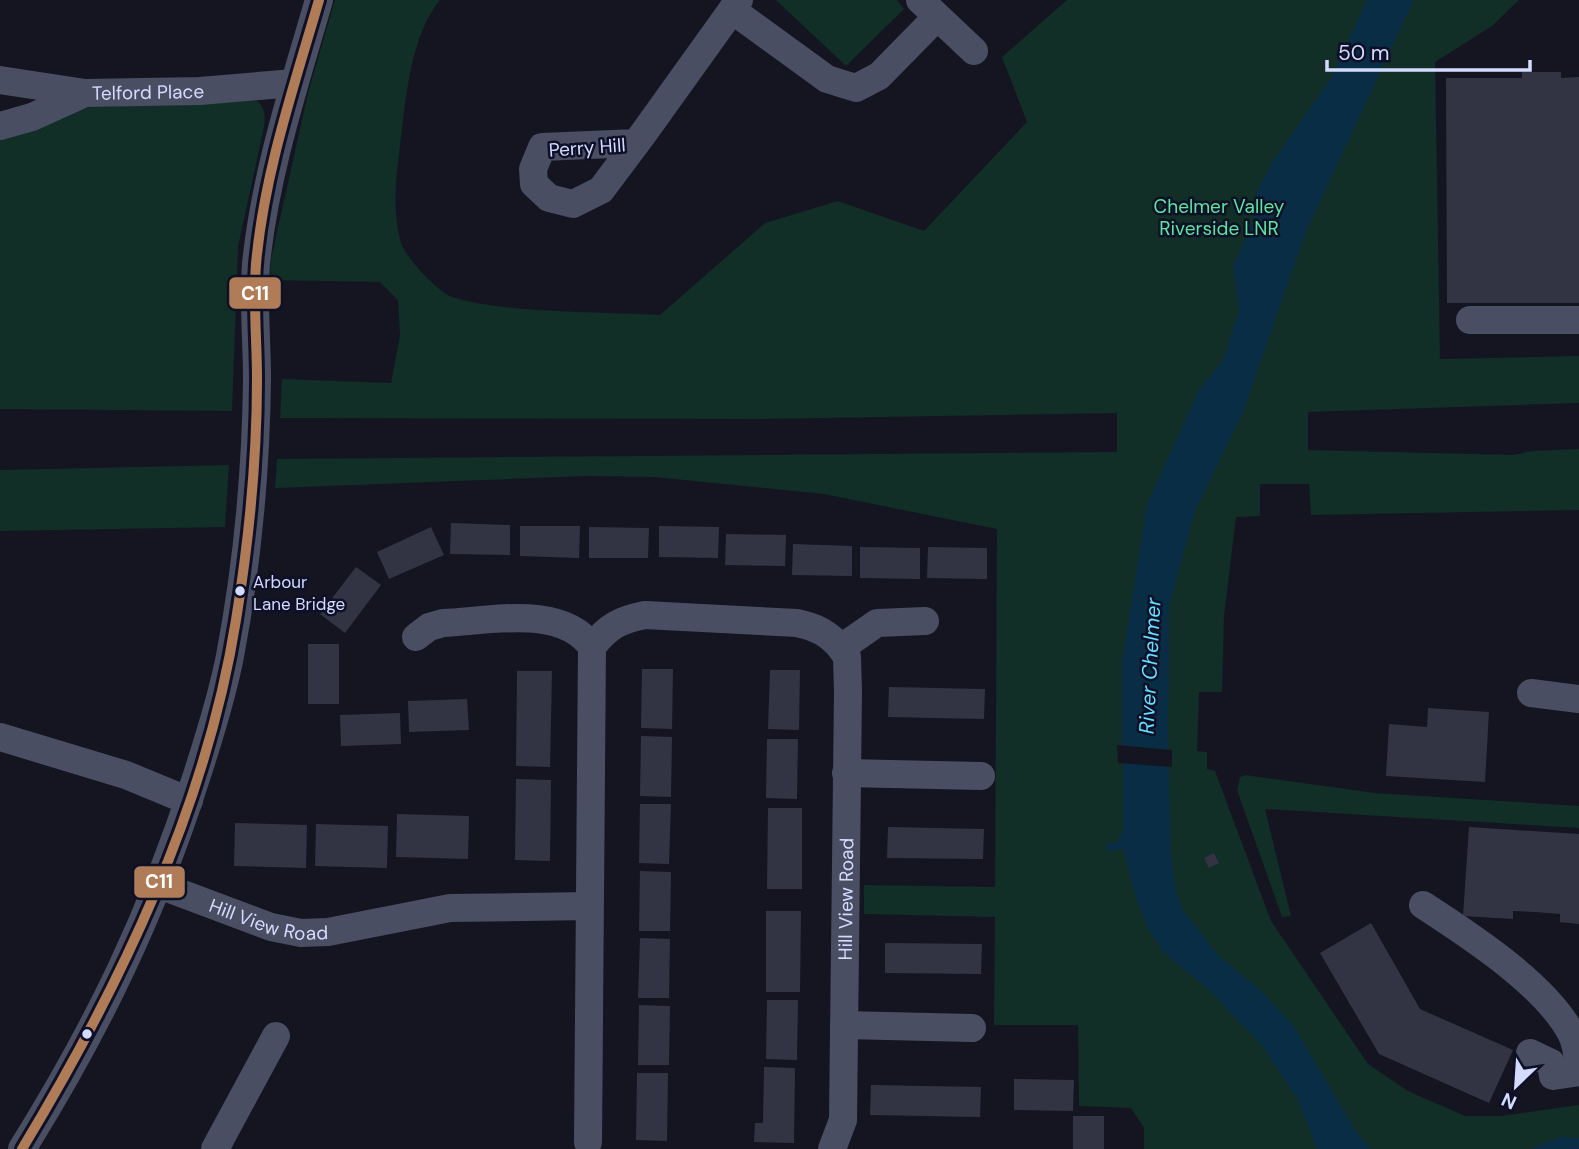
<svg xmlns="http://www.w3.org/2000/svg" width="1579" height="1149" viewBox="0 0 1579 1149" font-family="'DM Sans',sans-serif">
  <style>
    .green { fill: #112e27 }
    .water { fill: #092d44 }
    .pier { fill: #141521 }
    .building { fill: #323444 }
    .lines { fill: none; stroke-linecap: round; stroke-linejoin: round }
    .minor { stroke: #494e62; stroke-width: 28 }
    .bus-1-casing { stroke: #0e1027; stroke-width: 16 }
    .bus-1 { stroke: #b07c57; stroke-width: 10 }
    .bus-dot { fill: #d5dbff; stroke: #0e1027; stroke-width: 2.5 }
    .labels { text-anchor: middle; stroke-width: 5; stroke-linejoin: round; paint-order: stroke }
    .bus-label { font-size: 17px; fill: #d5dbff; stroke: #0e1027; text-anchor: start }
    .street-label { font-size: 19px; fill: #d5dbff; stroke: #0e1027 }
    .park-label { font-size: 19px; fill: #5be59f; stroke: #0e1027 }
    .water-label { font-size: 21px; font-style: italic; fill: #63dfff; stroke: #0e1027 }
    .line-badge { stroke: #0e1027; stroke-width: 2.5 }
    .badge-label { font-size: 19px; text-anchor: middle; font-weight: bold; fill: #fff }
  </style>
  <rect width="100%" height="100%" fill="#141521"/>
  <path class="green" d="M335,0H440C412,33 406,95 401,137C397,173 391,208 401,243C405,257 438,292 452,297C508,314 599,311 660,315L765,223L838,201L924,231L1027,122L1002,57L1067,0H1519L1492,26L1435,62L1440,359L1579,356V403L1308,412V450L1514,455L1532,451L1579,449V510L1311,515L1309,484H1260V516L1236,517L1224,616L1222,692H1199L1197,751L1207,752V769L1215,771L1271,921L1368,1064L1408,1091L1465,1116H1502L1579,1105V1149H1144V1128L1131,1108L1079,1106L1078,1025H994L995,917L864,914V885L995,887L997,529L824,494L654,477L586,476L275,488L277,459L1117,452V413L759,419L280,418L282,379L391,383L400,336L398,300L380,282L270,280L271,259L308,93Z
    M776,0H897L904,9L846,66Z
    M254,99C266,106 265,115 264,127L238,247L232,411L0,409V135L100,104Z
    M229,465L225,527L0,531V470Z
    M1245,775L1375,793L1579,806V828L1265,809L1291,916L1282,917L1237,790L1240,777Z"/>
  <path class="water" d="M1367,0H1414L1307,229L1243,412L1195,511L1169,607L1168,749L1171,855L1176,892L1182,909L1218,955L1258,988L1293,1025L1357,1133L1371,1149H1317L1298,1100L1259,1042L1208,989L1164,953L1148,928L1137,901L1123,849L1107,851L1106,844L1117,842L1123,832L1122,662L1147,504L1199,390L1223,360L1239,310L1233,266L1254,221L1256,193L1273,161L1331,78Z
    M1560,1137L1579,1138V1149H1530Z"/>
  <path class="pier" d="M1117,745L1172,750V767L1118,763Z"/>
  <path class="building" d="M1522,72H1561V78L1579,77V303H1447L1446,78H1522Z
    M451,523L510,525V555L450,554Z
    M520,526H580L579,558L520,556Z
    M659,526L719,527L718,558L659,557Z
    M431,527L444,555L389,579L377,552Z
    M589,527L649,528L648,558H589Z
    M726,534L786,535L785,566L725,565Z
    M793,544L852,546V576L792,575Z
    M860,547L920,548V579L860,578Z
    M928,547L987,548V579L927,578Z
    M356,567L381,585L345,633L320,614Z
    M308,644H339V704H308Z
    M642,669H673L672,729L641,728Z
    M770,670H800L799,730L768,729Z
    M517,671H552L550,767L516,766Z
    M889,687L985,689L984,719L888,717Z
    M467,699L469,730L409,732L408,701Z
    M1428,708L1489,712L1485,782L1386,776L1389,724L1427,727Z
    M400,713L401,744L341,746L340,715Z
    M641,736L672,737L671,797L640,796Z
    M767,739H798L797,799L766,798Z
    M516,779L551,780L550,861L515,860Z
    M640,804H671L669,864L639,863Z
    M768,808H802V889H767Z
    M397,814L469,816L468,859L396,857Z
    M235,823L307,825L306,868L234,866Z
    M316,824L388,826L387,868L315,866Z
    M888,827L984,829L983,859L887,858Z
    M1469,827L1579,834V924L1560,922V914L1535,912L1513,911V919L1463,916Z
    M1214,853L1219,863L1209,868L1204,858Z
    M640,871L671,872L670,931H639Z
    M766,911H801L800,992H766Z
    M1371,923L1420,1009L1513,1050L1489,1103L1379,1054L1320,953Z
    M640,938L670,939L669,998H638Z
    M885,943L982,944L981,974L885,973Z
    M767,1000H798L797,1060L766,1059Z
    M639,1005L670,1006L669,1065H638Z
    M764,1067L795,1068L794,1143L754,1142L755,1123H763Z
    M637,1073H668L667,1141L636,1140Z
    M1014,1079L1074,1080L1073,1111L1014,1110Z
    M871,1085L981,1087L980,1117L870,1115Z
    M1073,1116H1104V1149H1073Z"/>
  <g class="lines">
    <g class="minor">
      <path d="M920,0L974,51"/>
      <path d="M732,10L827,79L856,88L879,76L936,18"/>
      <path id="s1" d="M0,80L85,93L200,91L294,83"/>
      <path d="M0,126L32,117L85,93"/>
      <path d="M636,143L542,147L533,169L534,184L549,198L573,204L601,190L643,134L739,0"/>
      <path d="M1470,320H1579"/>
      <path d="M416,637L429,627L443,623C490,621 562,604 592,647C608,626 620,620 645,615L797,623C816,627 828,633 841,648L877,623L925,621"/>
      <path d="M1531,693L1579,699"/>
      <path d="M0,737L126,775L189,801"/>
      <path d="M846,773L981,776"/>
      <path id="s2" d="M159,885L271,927L301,933L328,932L450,908L589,906"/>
      <path d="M1423,905C1469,935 1545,984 1571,1033C1577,1044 1578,1058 1579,1070"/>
      <path d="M844,1025L972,1028"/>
      <path d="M1530,1053L1551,1063L1553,1076L1579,1072"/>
      <path d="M588,1142L592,647"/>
      <path d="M22,1149C98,1027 152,915 196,778C209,738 222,697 230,656C247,566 256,470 257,379C257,341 253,302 256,264C265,175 294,86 319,0"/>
      <path d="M215,1149L276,1036"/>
      <path id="s3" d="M832,1149L843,1120L848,692L847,657L841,648"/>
    </g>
    <g class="bus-1-casing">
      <path id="bus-1" d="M22,1149C120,987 206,808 236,620C249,540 257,460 257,379C257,341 253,302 256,264C264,174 294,86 319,0"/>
    </g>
    <use href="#bus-1" class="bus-1"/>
  </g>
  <g class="bus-dot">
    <circle cx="240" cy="591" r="6"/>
    <circle cx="87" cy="1034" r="6"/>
  </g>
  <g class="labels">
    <g class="bus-label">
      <text x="253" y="588">Arbour<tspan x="253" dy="22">Lane Bridge</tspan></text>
    </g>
    <g class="street-label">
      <text dy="7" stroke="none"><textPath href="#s1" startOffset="149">Telford Place</textPath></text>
      <text transform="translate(587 147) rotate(-4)" y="7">Perry Hill</text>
      <text dy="7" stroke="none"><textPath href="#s3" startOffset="252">Hill View Road</textPath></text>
      <text dy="7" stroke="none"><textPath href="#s2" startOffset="116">Hill View Road</textPath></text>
    </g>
    <g class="park-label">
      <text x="1219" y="213">Chelmer Valley<tspan x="1219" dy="22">Riverside LNR</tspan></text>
    </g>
    <g class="water-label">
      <text transform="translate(1150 666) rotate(-87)" y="7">River Chelmer</text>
    </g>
  </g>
  <g class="line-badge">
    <rect x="228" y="276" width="54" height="34" rx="7" fill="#b07c57"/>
    <rect x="133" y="865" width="53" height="34" rx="7" fill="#b07c57"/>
  </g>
  <g class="badge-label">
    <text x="255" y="300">C11</text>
    <text x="159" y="888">C11</text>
  </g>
  <g transform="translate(1516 1086) rotate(205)" stroke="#0e1027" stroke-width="5" paint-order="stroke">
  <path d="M0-5L12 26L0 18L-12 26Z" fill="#d5dbff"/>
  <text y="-10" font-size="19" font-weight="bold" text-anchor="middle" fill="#d5dbff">N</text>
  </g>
  <path d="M1327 60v10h203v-10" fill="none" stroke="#d5dbff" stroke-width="3.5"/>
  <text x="1338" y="60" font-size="21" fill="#d5dbff" stroke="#0e1027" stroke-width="5" paint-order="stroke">50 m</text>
</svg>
